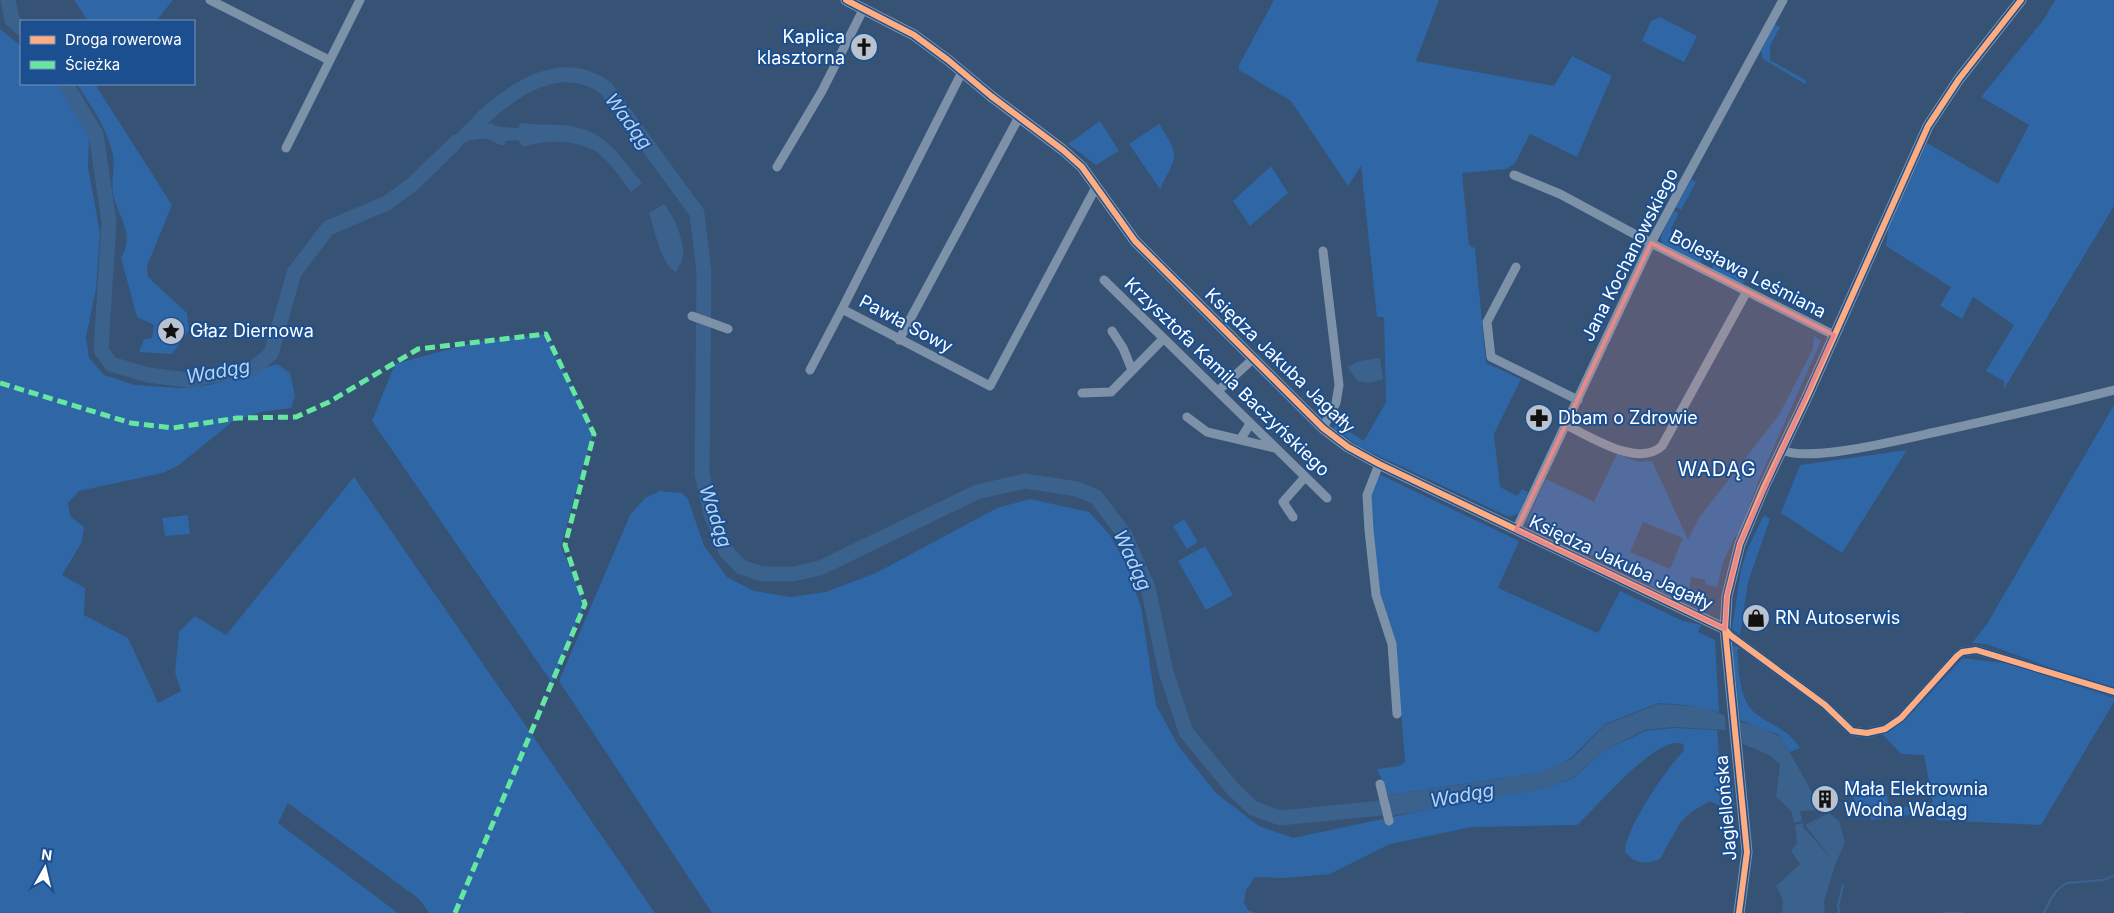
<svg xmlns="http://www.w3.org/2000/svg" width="2114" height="913" viewBox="0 0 2114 913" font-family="Inter,sans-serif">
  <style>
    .green { fill: #2f66a5; fill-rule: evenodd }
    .water { fill: #3b618d }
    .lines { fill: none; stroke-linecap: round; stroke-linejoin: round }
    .stream { stroke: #3b618d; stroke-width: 2.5 }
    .river { stroke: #3b618d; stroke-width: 15 }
    .minor { stroke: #7d92a8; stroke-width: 9 }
    .tertiary { stroke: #7d92a8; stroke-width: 11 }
    .quiet { stroke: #66e7a1; stroke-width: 5; stroke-dasharray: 10 5; stroke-linecap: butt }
    .cycleway-casing { stroke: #1b4f8f; stroke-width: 9 }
    .cycleway { stroke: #ffac80; stroke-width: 6 }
    .marked { fill: #e88989; fill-opacity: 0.2; stroke: #e88989; stroke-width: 4; stroke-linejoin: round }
    .labels { text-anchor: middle; stroke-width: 4; stroke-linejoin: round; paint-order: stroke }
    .poi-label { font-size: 18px; fill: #fff; stroke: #1b4f8f; text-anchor: start }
    .street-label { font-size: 18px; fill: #fff; stroke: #1b4f8f }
    .water-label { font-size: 19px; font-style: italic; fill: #b5d3f5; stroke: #1b4f8f }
    .quarter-label { font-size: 20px; letter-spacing: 1px; fill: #fff; stroke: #1b4f8f }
  </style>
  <rect width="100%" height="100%" fill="#365274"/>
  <path class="green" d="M74,0H173L156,21H88Z
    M1274,0H1439L1416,61L1554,86L1572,56L1612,76L1577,157L1530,134L1515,163L1506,169L1462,173L1469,245L1475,248L1486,363L1521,379L1494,434L1500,487L1517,496L1522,489L1528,492L1518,514L1509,517L1360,447L1333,428L1336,423L1364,441L1386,402L1384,317H1377L1361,166L1348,186L1291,101L1239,70V65Z
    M2055,0H2114V206L2004,389V381L1986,371L2014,325L1973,297L1962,319L1940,306L1951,287L1886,246L1888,229L1927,143L1998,184L2029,125L1981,97L2044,19Z
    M1660,17L1697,36L1684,62L1642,41L1651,21Z
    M1775,24L1780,27L1770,46V60L1807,81L1805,84L1763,59L1761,51Z
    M0,29L21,46V84H58L89,137L88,167L100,233L96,289L86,337L89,358L104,375L135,385L181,388L210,385L277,364L290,373L295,396L291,408L261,412L232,422L179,465L163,473L79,491L68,503L70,516L84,527L82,542L62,575L85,588L84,615L128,638L158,703L181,691L175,672L179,632L195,616L226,635L354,477L655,913H429L419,899L288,803L278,823L398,913H0Z
    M77,84H95L172,205L147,266L148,277L187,313L189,330L172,354L139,352L144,339L152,338L154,325L137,317L121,258C136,231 117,218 113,193C111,181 115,168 113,155C108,129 91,106 77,84Z
    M1100,121L1119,151L1096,165L1068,144Z
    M1159,124C1181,158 1177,155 1160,189L1129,144Z
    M1271,166L1288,193L1250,226L1233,201Z
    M1691,180L1696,182L1681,210L1676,207Z
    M1674,211L1679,213L1671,228V242L1702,258L1700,263L1662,243L1661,236Z
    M1714,264L1734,274H1749L1745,282L1740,284L1712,269Z
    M546,334L594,434L583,466L561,546L585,604L552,683L372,421L395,364L475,342Z
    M1814,336L1821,341L1758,482L1739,535L1736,534L1723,562L1717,587L1705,584L1706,580L1691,577L1689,589L1700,591L1698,608L1644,583L1597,556L1581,553L1529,526L1527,521L1546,479L1594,502L1617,454L1638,462L1652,461L1688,540L1699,518L1779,415L1813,349ZM1643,522L1683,538L1670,569L1630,552Z
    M2114,405V687L2049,667L1986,644L1972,643L1987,624Z
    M1907,450L1842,553L1781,513L1800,465Z
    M1379,474L1519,541L1498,588L1598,633L1620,591L1683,621L1701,625L1698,632L1715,640L1719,712L1685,705L1659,703L1605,724L1571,758L1557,766L1539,773L1388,795L1377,769L1399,766L1405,762L1396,643L1380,594L1372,522L1371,495Z
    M660,491L682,493L688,499L704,546L727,577L754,591L791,597L826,592L876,573L997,508L1030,499L1089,512L1110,535L1127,566L1141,607L1156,705L1179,747L1217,794L1259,826L1293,838L1458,803L1550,787L1573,778L1604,751L1645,731L1675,728L1717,730L1720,765L1733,788L1734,807L1726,809L1710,801L1691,812L1680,823L1660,859C1646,865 1635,864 1625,852C1624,831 1668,765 1684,751L1683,744C1657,733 1596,809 1577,825L1472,827L1390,844L1330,874L1282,878L1255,877L1246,890L1244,903L1248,910L1256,913H712L559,681L630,515L645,498Z
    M188,515L190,534L165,536L162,518Z
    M1764,515L1770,519L1748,582L1740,635L1732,629L1741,569L1748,548Z
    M1184,519L1198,542L1187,549L1173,526Z
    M1205,546L1233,595L1206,610L1178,561Z
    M1735,646L1740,648L1737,650C1739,669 1739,700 1755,713C1774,728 1785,726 1800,748L1790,752L1779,735L1740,720L1732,647Z
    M1963,658L2010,664L2114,698V702L2041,825L1937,820L1935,811L1871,820L1869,805L1855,806L1850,781H1854L1855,789L1863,786L1864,792L1873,791L1874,796L1887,794L1889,809L1933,803L1924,755L1901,754L1882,734L1905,720Z"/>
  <path class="water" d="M495,106L487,125L490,123L496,126L515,128H518L521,123C534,125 547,124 560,125C603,127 617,152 642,183L631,192C621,179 609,160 595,151C573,139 545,140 523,147L518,140L506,141L505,145C497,146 494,140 486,139C469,137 456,147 441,155C456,134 470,115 495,106Z
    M664,204C674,215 685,242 683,257C682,262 678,268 676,272C662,267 654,228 649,213Z
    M1380,358L1383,379L1370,383L1358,381L1347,367L1359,361Z
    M1659,704C1677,705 1710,706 1725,716L1726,730L1674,727L1644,730L1604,751L1572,778L1550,787L1392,816L1388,796L1389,795L1539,773L1572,759L1605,725Z
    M1740,722L1761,727L1782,738L1814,796H1817L1818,810L1800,811L1802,821L1794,823L1791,811L1776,797L1780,764L1769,755L1743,744Z
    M1829,813L1839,821L1845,842L1835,865L1824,901L1825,913H1782L1783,900L1776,886L1800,864L1791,851L1797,843L1795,825L1803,823V827L1831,858L1805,825Z"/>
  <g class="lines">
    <path class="stream" d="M1839,913L1838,906L1843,885
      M1944,913H1961
      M2044,913C2050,900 2054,890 2067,883L2104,880L2114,875"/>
    <path class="river" d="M8,0L12,20L21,28
      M66,84L96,134L109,222L101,350L111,364L148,375L188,380L253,368L271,354L294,273L328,228L387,203L413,184L456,142
      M480,120C515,88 561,56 606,88L697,213L704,272L702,474L711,514L726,551L741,567L762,574H793L820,568L977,492L1025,481L1077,489L1096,497L1125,535L1148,588L1166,672L1186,732L1232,788L1253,808L1280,818L1402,806"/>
    <path class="minor" d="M210,0L329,60
      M962,72L842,309L990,386L1096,187
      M286,148L360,0
      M777,167L822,91L864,8
      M1514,175L1560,194L1651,243L1834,335
      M1516,267L1487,322L1491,357L1578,400
      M1104,280L1327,498
      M692,316L728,329
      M1112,331L1123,348L1132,370
      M899,340L1019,117
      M810,370L842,309
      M1219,390L1253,359
      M1082,393L1111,392L1163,339
      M1187,417L1207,432L1275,448
      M1566,425C1591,437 1638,468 1662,446L1747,291
      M1323,428L1336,403L1339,385L1323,251
      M1240,440L1250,424
      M1782,450C1810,463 1903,439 1936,432C1995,419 2055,405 2114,390
      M1379,464L1367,495L1369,530L1376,595L1392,644L1397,714
      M1293,517L1283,502L1305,477
      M1516,530L1651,243L1783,0
      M1725,629L1730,635L1825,705L1852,731L1867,733L1885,729L1901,718L1957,656L1962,652L1976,650L2114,692
      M1380,784L1389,821"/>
    <path class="tertiary" d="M846,0L914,35L948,60L991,96L1063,150L1082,167L1135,241L1323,428L1348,447L1379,464L1725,629
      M1739,913L1747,852L1725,629L1727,596L1740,544L1764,487L1807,397L1928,126L1959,79L2021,0"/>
    <path class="quiet" d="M0,383L131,423L173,428L237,418L296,417L329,402L418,349L546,334L594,434L565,545L585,604L455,913"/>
    <g class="cycleway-casing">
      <path id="cycleway" d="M846,0L914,35L948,60L991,96L1063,150L1082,167L1135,241L1323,428L1348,447L1379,464L1725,629L1730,635L1825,705L1852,731L1867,733L1885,729L1901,718L1957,656L1962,652L1976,650L2114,692
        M1739,913L1747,852L1725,629L1727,596L1740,544L1764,487L1807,397L1928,126L1959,79L2021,0"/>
    </g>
    <use href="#cycleway" class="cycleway"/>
  </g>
  <path class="marked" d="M1651,243L1834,335L1740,544L1727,596L1725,629L1516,530Z"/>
  <defs>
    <g id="church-disc" transform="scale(1.4375)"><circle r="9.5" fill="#b9c2ce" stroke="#1b4f8f"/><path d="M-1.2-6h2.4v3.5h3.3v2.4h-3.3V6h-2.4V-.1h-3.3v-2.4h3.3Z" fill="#111"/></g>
    <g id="sight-disc" transform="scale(1.4375)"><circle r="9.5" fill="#b9c2ce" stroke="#1b4f8f"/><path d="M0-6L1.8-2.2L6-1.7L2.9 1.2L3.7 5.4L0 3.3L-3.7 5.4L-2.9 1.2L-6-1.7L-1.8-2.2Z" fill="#111"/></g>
    <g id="pharmacy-disc" transform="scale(1.4375)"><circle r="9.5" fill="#b9c2ce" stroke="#1b4f8f"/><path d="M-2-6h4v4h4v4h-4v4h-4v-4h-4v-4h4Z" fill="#111"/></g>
    <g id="shop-disc" transform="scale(1.4375)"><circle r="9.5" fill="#b9c2ce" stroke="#1b4f8f"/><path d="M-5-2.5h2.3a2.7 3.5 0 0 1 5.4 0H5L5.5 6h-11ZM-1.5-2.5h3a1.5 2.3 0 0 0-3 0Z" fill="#111"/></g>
    <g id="building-disc" transform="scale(1.4375)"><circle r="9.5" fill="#b9c2ce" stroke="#1b4f8f"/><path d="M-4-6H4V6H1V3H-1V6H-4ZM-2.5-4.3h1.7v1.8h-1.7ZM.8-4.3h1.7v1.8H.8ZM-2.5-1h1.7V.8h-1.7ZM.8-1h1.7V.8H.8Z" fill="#111"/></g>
  </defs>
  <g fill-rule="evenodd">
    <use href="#church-disc" x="864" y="47"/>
    <use href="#sight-disc" x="171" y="331"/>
    <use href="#pharmacy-disc" x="1539" y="418"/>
    <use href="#shop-disc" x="1756" y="618"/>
    <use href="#building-disc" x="1825" y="799"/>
  </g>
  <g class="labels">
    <g class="poi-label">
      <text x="845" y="43" text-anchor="end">Kaplica<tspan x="845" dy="21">klasztorna</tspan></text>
      <text x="190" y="337">Głaz Diernowa</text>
      <text x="1558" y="424">Dbam o Zdrowie</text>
      <text x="1775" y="624">RN Autoserwis</text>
      <text x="1844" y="795">Mała Elektrownia<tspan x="1844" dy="21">Wodna Wadąg</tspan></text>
    </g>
    <g class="street-label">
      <text transform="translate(1630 255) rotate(-63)" y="6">Jana Kochanowskiego</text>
      <text transform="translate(1748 274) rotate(27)" y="6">Bolesława Leśmiana</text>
      <text transform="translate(906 324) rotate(28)" y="6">Pawła Sowy</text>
      <text transform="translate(1280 361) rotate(44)" y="6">Księdza Jakuba Jagałły</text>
      <text transform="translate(1227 377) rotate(44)" y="6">Krzysztofa Kamila Baczyńskiego</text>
      <text transform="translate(1621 563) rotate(25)" y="6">Księdza Jakuba Jagałły</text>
      <text transform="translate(1726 808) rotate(-95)" y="6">Jagiellońska</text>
    </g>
    <g class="water-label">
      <text transform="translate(629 121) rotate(53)" y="7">Wadąg</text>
      <text transform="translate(218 371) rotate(-10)" y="7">Wadąg</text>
      <text transform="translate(716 516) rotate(71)" y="7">Wadąg</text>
      <text transform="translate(1133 560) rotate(65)" y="7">Wadąg</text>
      <text transform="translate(1462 795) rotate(-10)" y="7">Wadąg</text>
    </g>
    <g class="quarter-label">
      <text x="1717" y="476">WADĄG</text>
    </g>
  </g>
  <rect x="20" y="20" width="175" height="65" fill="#1b4f8f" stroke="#7695bc"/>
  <rect x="30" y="36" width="25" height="8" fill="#ffac80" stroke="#7695bc"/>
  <text x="65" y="45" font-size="15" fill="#ffffff">Droga rowerowa</text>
  <rect x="30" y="61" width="25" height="8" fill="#66e7a1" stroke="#7695bc"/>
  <text x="65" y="70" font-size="15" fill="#ffffff">Ścieżka</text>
  <g transform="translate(45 868) rotate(8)" stroke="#1b4f8f" stroke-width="4" paint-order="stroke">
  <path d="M0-4L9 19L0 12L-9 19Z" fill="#ffffff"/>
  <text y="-8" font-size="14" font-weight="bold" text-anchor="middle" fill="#ffffff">N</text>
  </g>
</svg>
